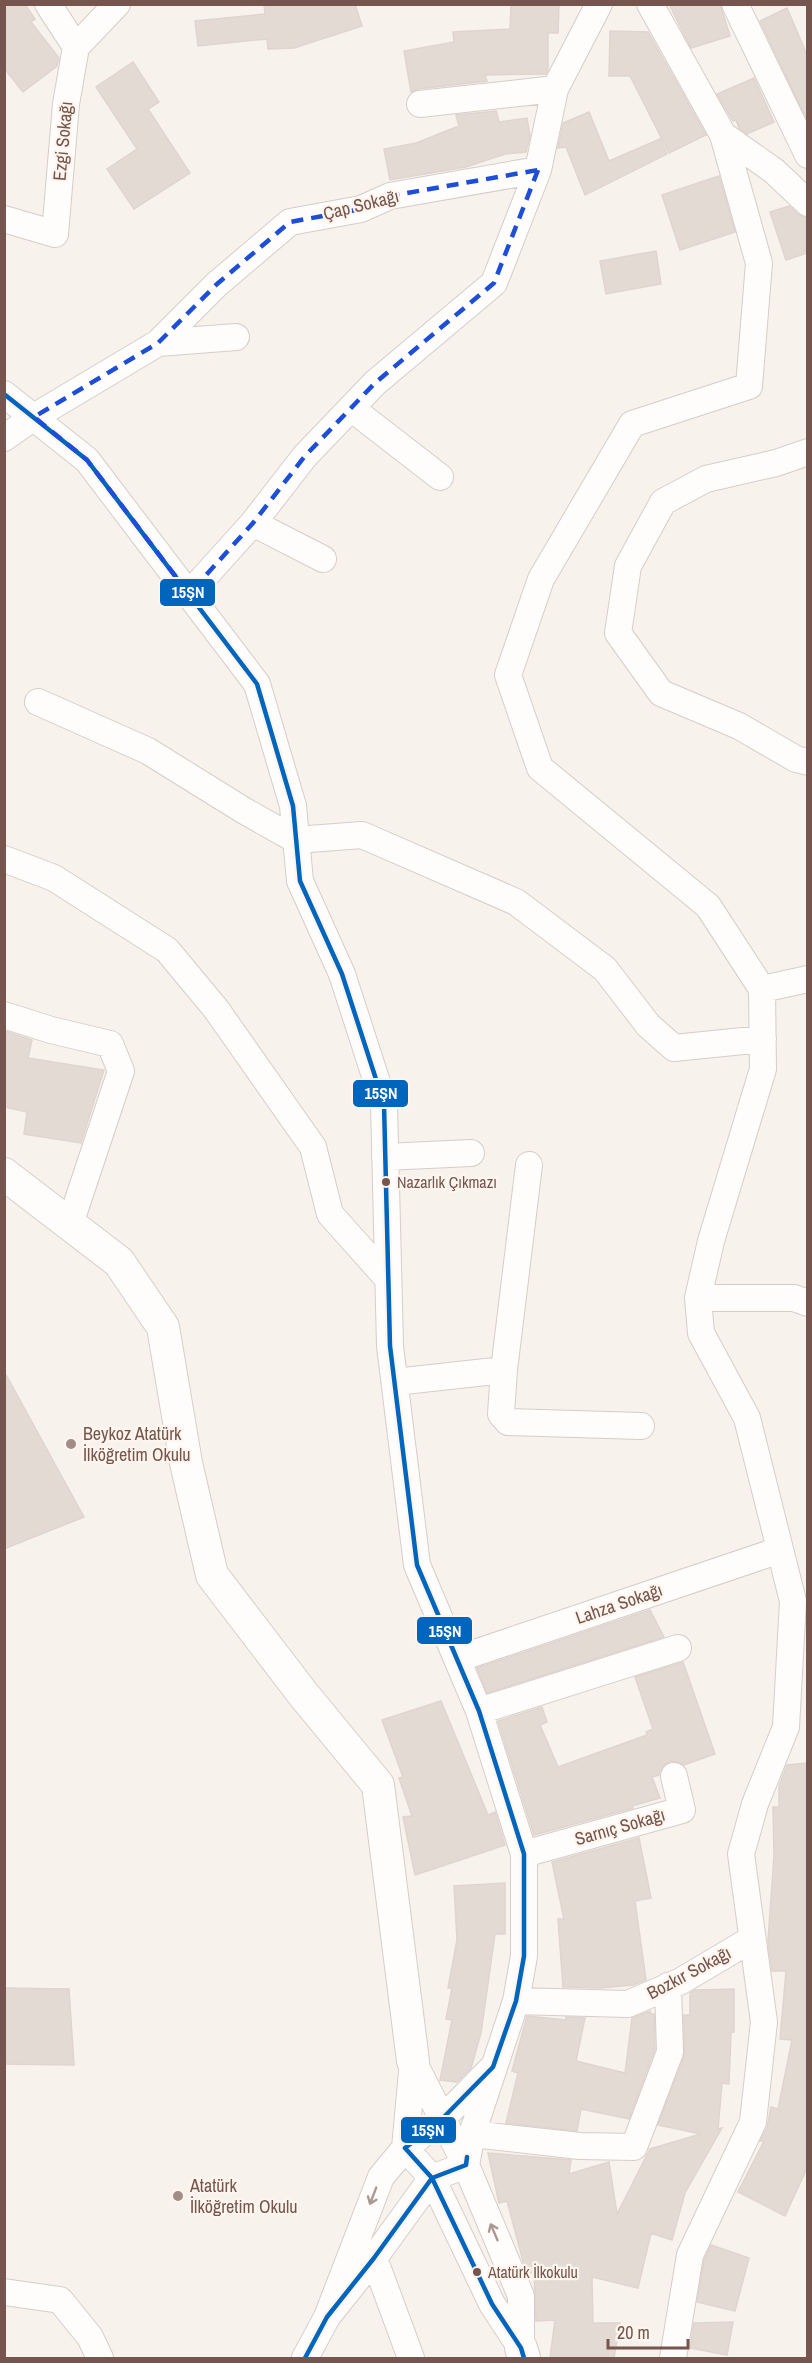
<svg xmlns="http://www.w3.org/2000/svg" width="812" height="2363" viewBox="0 0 812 2363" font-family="'Archivo Narrow',sans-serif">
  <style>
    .building { fill: #e4dad4; stroke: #e0d4cf; stroke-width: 1.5 }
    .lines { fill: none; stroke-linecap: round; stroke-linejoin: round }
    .minor-casing { stroke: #d6cdc9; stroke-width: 28 }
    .tertiary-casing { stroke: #d6cdc9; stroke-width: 34 }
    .minor { stroke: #fefdfc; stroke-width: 26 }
    .tertiary { stroke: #fefdfc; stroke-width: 32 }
    .bus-1-casing { stroke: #fef6ee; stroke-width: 9 }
    .bus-1 { stroke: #0065bd; stroke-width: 4.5 }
    .oneway { stroke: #ac9893 }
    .marked { fill: none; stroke: #1d4ed8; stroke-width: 4.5; stroke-dasharray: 12 8; stroke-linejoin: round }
    .bus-dot { fill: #75554d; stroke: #fef6ee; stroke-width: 2 }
    .poi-dot { fill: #a28c85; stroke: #fef6ee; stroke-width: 2 }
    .labels { text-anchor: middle; stroke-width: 4.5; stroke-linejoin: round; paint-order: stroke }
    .bus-label { font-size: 16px; fill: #75554d; stroke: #fef6ee; text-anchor: start }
    .street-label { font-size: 18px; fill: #75554d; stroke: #fef6ee }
    .poi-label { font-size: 18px; fill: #75554d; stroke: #fef6ee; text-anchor: start }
    .line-badge { stroke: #fef6ee; stroke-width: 2 }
    .badge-label { font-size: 16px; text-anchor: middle; font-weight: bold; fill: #fff }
  </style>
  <rect width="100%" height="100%" fill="#f7f2ec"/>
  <path class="building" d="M4,4H25L35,19L31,22L59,58L57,66L23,92L4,68Z
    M264,4H355L362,26L294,48L268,49L267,39L198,46L195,21L265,14Z
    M511,4H559L558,33H548V70L546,74L485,75L487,81L418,89L411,92L404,51L454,42L453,32L510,29Z
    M669,4H720L730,36L691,48Z
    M787,8L807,55V120L760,21Z
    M610,31L648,32L706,135L669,153L630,76H609Z
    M133,62L159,102L148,109L190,173L134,209L107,169L137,149L96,87Z
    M754,78L774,122L747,134L739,128L736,120L733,121L717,94Z
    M496,111L499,122L527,118L530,136L526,152L505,154L466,167L390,180L384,149L416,143L459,126L456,115Z
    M589,112L609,161L660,139L667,154L585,195L566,147L558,148L563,123Z
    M719,176L735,232L680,250L662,195Z
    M789,206L798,214L807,218V253L786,260L770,212Z
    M656,251L661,284L606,294L600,261Z
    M4,1031L32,1040L28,1058L104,1070L81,1143L24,1134L27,1112L4,1107Z
    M4,1371L84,1517L4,1549Z
    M650,1610L664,1637L487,1693L477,1668Z
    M683,1662L715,1754L684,1765L678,1762L671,1761L664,1765L659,1775L652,1777L660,1798L632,1806L633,1808L534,1835L498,1721L542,1707L547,1722L540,1725L558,1767L647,1735L646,1732L653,1729L635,1677Z
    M441,1701L488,1815L495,1812L505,1845L415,1875L403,1817L412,1816L399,1778L403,1777L382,1720Z
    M807,1763V2168L785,2216L738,2192L764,2141H760L767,2128L771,2107L778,2109L792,2040L780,2039L786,1971H772L768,1941L774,1856L773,1807H779V1786L787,1765Z
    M639,1838L651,1898L635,1901L646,1980L633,1985L600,1988L563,1987L558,1919H564L552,1862Z
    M505,1883V1934H495L481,2033L471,2068L457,2082L440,2080L452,2020L446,2019L452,1988H448L457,1940L454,1886Z
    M4,1988L69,1989L74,2065L4,2064Z
    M734,1989V2032H731L729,2084L722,2083L718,2129L722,2128L685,2193L672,2240L651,2233L638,2288L592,2277L593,2323H620L614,2358H550L555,2320L536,2321L534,2272L528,2273L524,2265L507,2201L499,2203L488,2153L571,2160L569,2174L609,2162L617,2214L650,2149L701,2134L658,2125L684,2057V2015H690V1993L695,1990Z
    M650,2011L651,2014H654L655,2049L629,2119L581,2109L577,2131L506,2123L518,2073L512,2071L527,2016L566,2020V2017L585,2018L576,2061L625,2073L632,2018Z
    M711,2245L749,2258L735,2311L697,2302L704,2260Z
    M733,2322L727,2355L690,2348L694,2323Z"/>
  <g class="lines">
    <g class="minor-casing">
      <path id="minor" d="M650,4L723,135L759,263L749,386L632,424L541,579L508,675L540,768L708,906L762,989L763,1069L711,1241L698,1298L701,1333L747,1418L793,1601L786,1727L755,1804L741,1854L764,2022L753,2122L690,2255L673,2358
        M735,4L808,155
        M76,47L117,4
        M420,104L555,89
        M723,135L774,171L808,203
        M4,219L55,234L66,104L76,47L48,4
        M158,343L236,337
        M4,394L87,460L257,684L293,806L300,881L342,974L384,1104L390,1346L417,1565L479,1711L524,1854V1956L516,2001L472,2134L466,2165L432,2178L374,2258L327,2317
        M351,408L440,477
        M4,438L34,417L158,343L217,284L290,222L361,209L390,196L538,170
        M808,452L776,463L706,479L663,502L628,566L618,633L661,693L739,726L796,759L808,762
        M253,523L323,559
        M189,594L253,523L305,456L375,383L494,283L538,170L555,89L599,4
        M38,702L148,751L243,810L296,840L362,835L516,902L605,969L648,1025L674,1048L763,1039
        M4,859L54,878L167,950L216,1009L313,1147L330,1214L388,1279
        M762,989L808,979
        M4,1015L51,1030L110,1044L121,1071L70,1224
        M385,1157L471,1153
        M698,1298H794L808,1303
        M504,1370L501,1414L508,1422L641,1426
        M395,1382L504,1370L529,1165
        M457,1659L780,1550
        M479,1711L678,1648
        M524,1854L682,1810L674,1776
        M516,2001L628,2004L681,1981L752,1939
        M413,2061L405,2148L432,2178L492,2304L521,2348
        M414,2063L466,2165L521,2296V2348
        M472,2134L580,2146L634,2147L670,2052L668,1986
        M374,2258L411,2358
        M4,2292L60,2300L90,2337L100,2358
        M305,2358L327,2317L381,2177L405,2148L441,2120L491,2069"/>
    </g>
    <g class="tertiary-casing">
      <path id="tertiary" d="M4,1174L119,1262L163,1327L186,1463L212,1575L303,1694L378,1785L413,2061
        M521,2348L524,2358"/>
    </g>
    <use href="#minor" class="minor"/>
    <use href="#tertiary" class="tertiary"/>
    <g class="bus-1-casing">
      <path id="bus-1" d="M4,394L87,460L257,684L293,806L300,881L342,974L384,1104L390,1346L417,1565L479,1711L524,1854V1956L516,2001L493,2067L441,2120L405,2148L432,2178L492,2304L521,2348L524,2358
        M305,2358L327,2317L374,2258L432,2178L466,2165L467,2157"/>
    </g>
    <use href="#bus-1" class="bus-1"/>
  </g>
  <defs><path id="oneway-shaft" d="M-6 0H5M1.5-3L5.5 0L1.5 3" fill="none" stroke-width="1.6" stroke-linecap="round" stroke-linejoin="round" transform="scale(1.5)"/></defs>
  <g class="oneway">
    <use href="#oneway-shaft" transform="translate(373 2196) rotate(111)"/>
    <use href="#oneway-shaft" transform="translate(494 2232) rotate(-113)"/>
  </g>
  <path class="marked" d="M538,170L494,283L375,383L305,456L253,523L189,594L87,460L34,417L158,343L217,284L290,222L361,209L390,196Z"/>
  <g class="bus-dot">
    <circle cx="386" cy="1182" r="5"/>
    <circle cx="477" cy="2272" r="5"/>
  </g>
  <g class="poi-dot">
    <circle cx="71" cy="1444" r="6"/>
    <circle cx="178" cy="2196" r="6"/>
  </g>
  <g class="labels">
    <g class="bus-label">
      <text x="397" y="1188">Nazarlık Çıkmazı</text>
      <text x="488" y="2278">Atatürk İlkokulu</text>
    </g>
    <g class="street-label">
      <text transform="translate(63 141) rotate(-85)" y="6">Ezgi Sokağı</text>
      <text transform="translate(361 205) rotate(-14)" y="6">Çap Sokağı</text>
      <text transform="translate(619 1604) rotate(-19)" y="6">Lahza Sokağı</text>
      <text transform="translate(620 1827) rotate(-16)" y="6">Sarnıç Sokağı</text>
      <text transform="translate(689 1973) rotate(-28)" y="6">Bozkır Sokağı</text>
    </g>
    <g class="poi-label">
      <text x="83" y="1440">Beykoz Atatürk<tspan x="83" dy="21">İlköğretim Okulu</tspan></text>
      <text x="190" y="2192">Atatürk<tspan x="190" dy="21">İlköğretim Okulu</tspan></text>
    </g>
  </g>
  <g class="line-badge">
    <rect x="159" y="578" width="57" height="29" rx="6" fill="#0065bd"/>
    <rect x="352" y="1079" width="57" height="29" rx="6" fill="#0065bd"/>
    <rect x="416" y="1616" width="57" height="29" rx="6" fill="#0065bd"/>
    <rect x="400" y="2116" width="57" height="28" rx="6" fill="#0065bd"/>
  </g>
  <g class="badge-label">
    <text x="188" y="598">15ŞN</text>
    <text x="381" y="1099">15ŞN</text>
    <text x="445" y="1637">15ŞN</text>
    <text x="428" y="2136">15ŞN</text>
  </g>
  <rect width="812" height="2363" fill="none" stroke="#75554d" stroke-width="12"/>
  <path d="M608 2339v9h80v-9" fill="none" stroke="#75554d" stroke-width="3"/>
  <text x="617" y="2339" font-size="18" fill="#75554d" stroke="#fef6ee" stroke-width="4.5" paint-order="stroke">20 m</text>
</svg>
